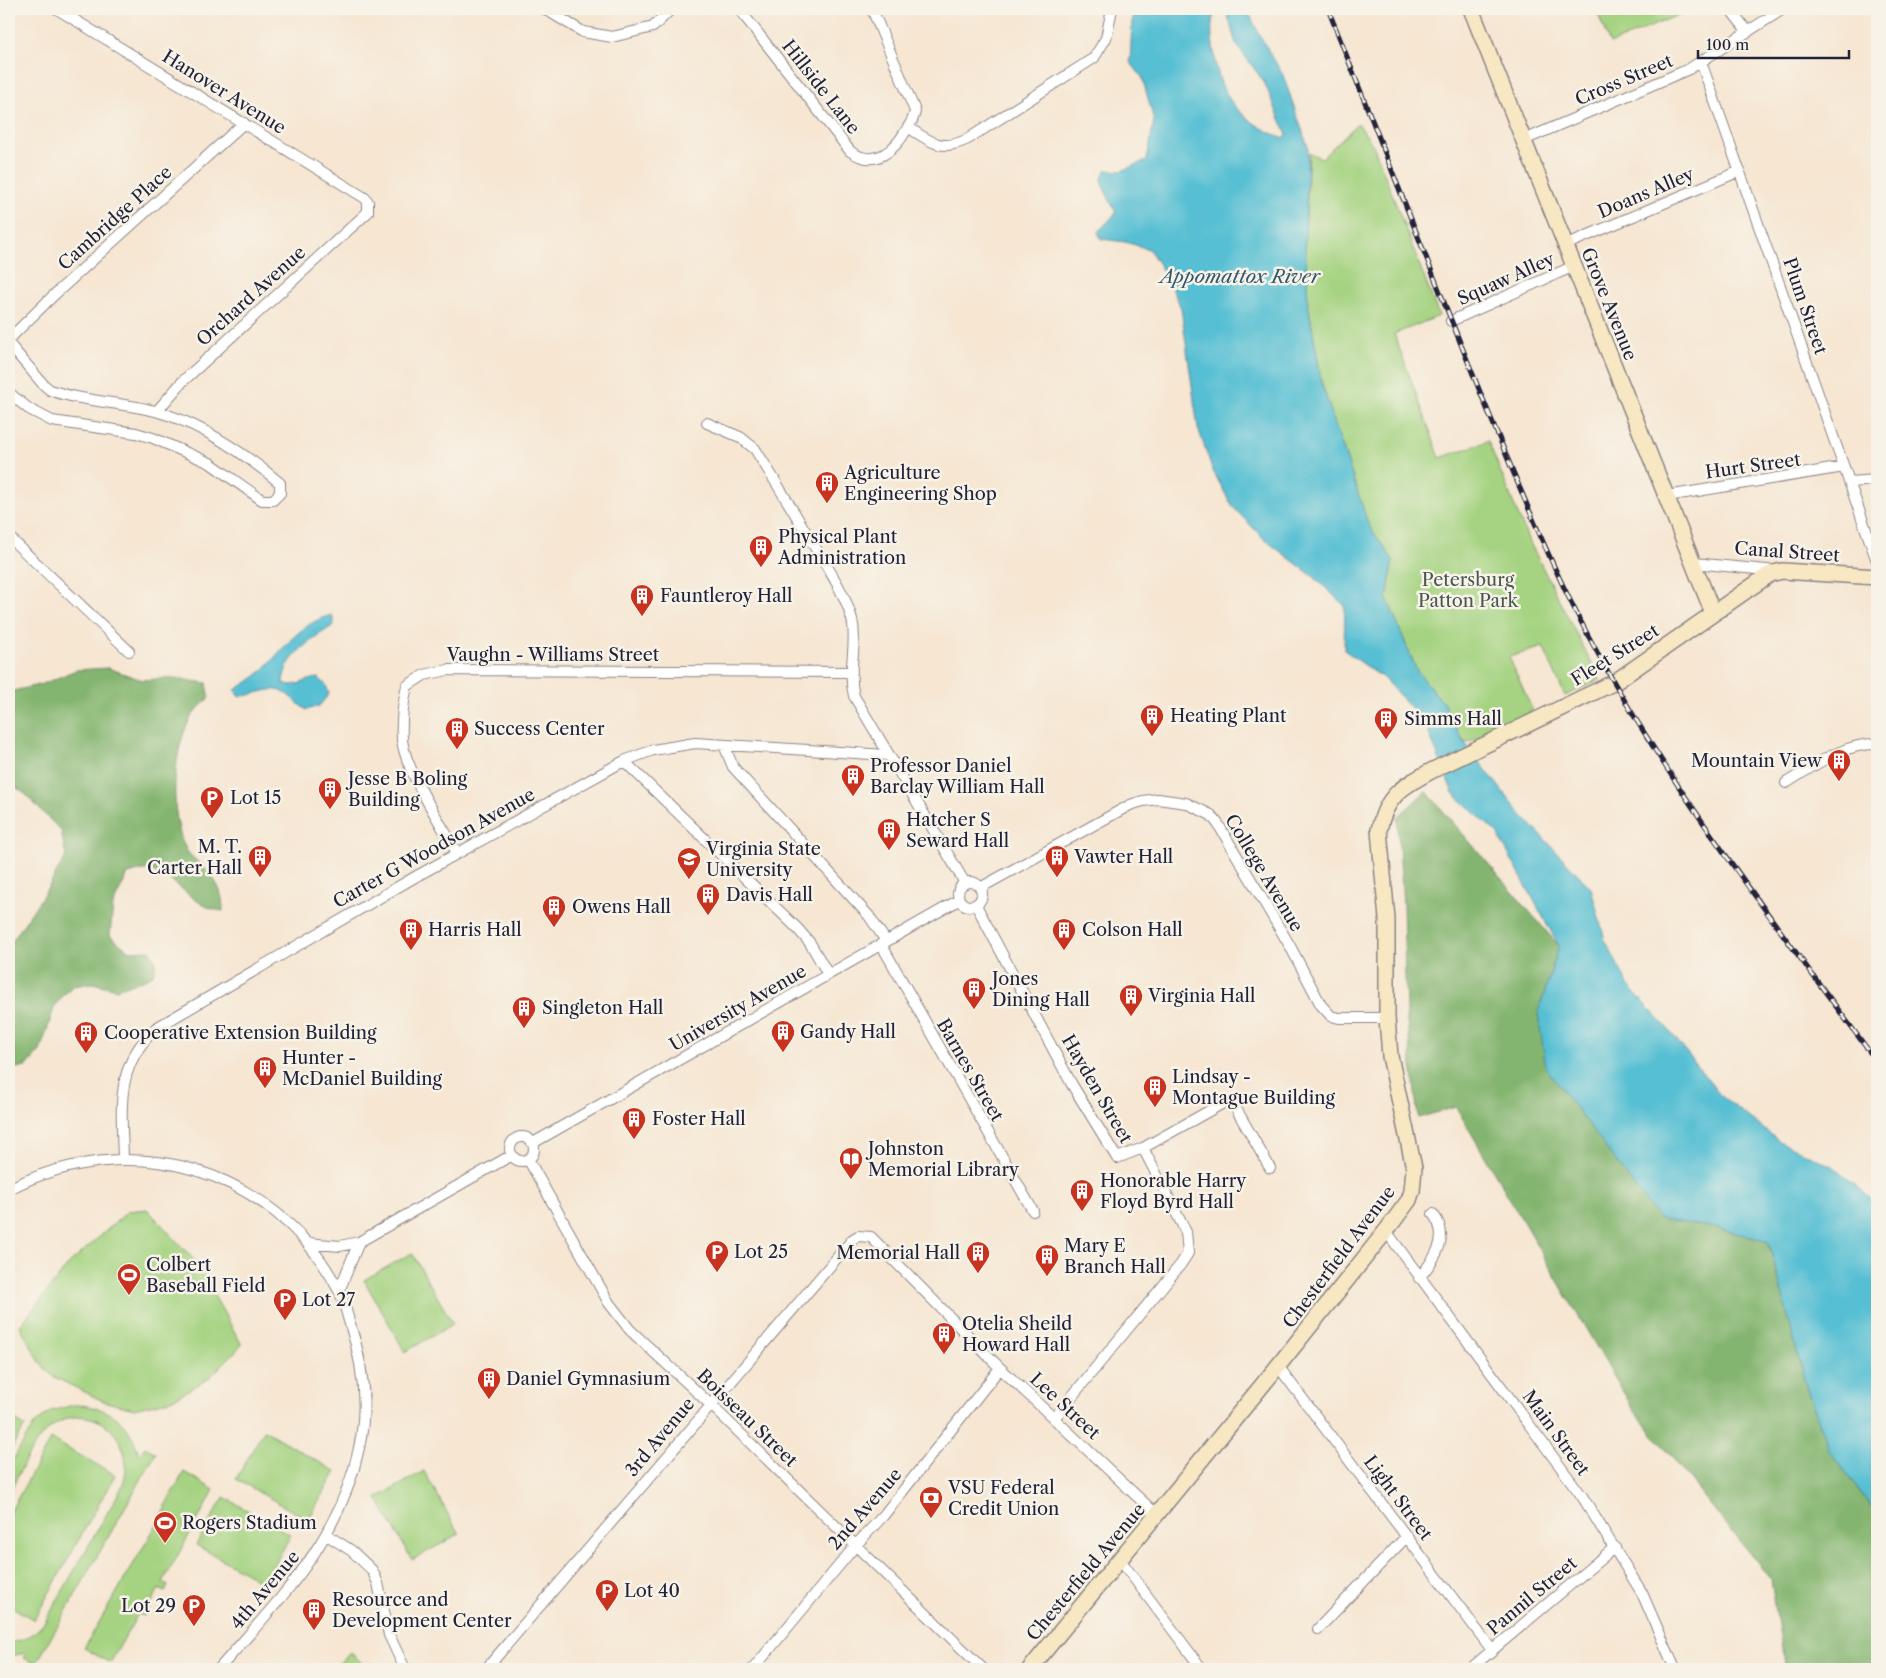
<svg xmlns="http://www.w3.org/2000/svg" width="1886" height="1678" viewBox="0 0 1886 1678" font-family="'Libre Caslon Text',serif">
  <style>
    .green { fill: #a5d381; stroke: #647a5e }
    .forest { fill: #84b56f; stroke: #536c55 }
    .water { fill: #56bfd3; stroke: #3c7087 }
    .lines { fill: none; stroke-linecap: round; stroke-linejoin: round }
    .minor-casing { stroke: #8c8486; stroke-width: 12 }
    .secondary-casing { stroke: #8c8486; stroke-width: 18 }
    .minor { stroke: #fff; stroke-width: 10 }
    .secondary { stroke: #f7e8c3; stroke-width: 15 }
    .rail-casing { stroke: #22223b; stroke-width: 5 }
    .rail { stroke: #f7f3e8; stroke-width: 3; stroke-dasharray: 9; stroke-linecap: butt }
    .labels { text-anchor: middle; stroke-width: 5; stroke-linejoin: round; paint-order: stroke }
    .street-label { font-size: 18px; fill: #22223b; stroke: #f7f3e8 }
    .poi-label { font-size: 18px; fill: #22223b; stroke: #f7f3e8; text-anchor: start }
    .park-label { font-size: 18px; fill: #495750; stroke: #f7f3e8 }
    .water-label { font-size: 19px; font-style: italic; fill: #345970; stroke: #f7f3e8 }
  </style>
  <rect width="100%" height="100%" fill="#f7f3e8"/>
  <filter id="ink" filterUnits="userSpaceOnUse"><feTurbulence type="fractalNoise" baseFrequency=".02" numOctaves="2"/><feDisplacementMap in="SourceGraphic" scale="10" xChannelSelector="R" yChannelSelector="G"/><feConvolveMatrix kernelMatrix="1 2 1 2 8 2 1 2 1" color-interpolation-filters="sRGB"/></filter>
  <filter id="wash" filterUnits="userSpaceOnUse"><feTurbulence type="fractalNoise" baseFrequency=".0096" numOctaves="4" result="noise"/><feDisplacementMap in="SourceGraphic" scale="20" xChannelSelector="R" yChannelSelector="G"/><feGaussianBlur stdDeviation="1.12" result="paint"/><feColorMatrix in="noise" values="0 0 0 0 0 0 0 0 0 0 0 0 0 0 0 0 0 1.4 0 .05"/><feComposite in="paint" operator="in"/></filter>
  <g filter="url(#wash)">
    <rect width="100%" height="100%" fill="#f6e6d2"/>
    <path class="green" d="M1596,9H1689L1690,10L1610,44Z
      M1358,123L1374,147L1439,316L1394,334L1440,458L1488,441L1528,539L1600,680L1565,696L1543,647L1509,657L1533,711L1467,743L1464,742L1444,704L1417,671L1387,599L1393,560L1369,527L1322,385L1308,303L1305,242L1309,153L1322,158Z
      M147,1209L194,1260L242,1345L208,1379L171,1400L134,1409L103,1401L52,1376L41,1364L20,1326L68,1265L128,1211Z
      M412,1253L453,1324L405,1352L364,1280Z
      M74,1405C108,1405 131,1422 139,1455L145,1447L156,1453L36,1664L24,1658L27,1653L9,1656V1643C25,1641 37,1633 46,1620L121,1489C142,1442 92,1394 50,1428C31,1443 20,1473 9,1493V1467L33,1426L51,1411Z
      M13,1419L25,1426L9,1453V1426Z
      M264,1430L336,1472L308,1520L236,1479Z
      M51,1439L115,1475L34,1620L9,1605V1514Z
      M424,1471L459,1534L412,1560L377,1498Z
      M184,1472L214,1490L163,1582L168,1585L165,1592L159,1589L144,1616L138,1614L110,1663L84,1648L167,1507L165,1506Z
      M224,1497L291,1535L264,1583L196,1545Z
      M350,1652L368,1669H334Z"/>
    <path class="forest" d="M108,668L142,680L171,678L207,683L209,698C202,705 193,712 189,721C172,754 169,819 187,851C190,856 197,861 201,865C216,879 223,890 223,911C193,909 177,875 148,870C142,869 134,873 128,874L113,904L110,936L129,951L150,950L156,962L153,975L138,982L116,989L93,983L72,986L55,1005L40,1051L26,1067L9,1068V946L48,888L66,856L61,831L25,794L9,782V692L43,684L76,670Z
      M1426,791L1559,946L1538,1014L1718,1228L1769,1242L1805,1383L1829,1450L1877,1514V1669H1785L1771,1580L1633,1409L1456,1107L1418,1118L1406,1013L1403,904L1397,818Z"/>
    <path class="water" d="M1135,9H1221L1214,14C1210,27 1212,39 1214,52C1219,98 1241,121 1283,138L1287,135L1264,82L1236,44L1226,10L1222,9H1247L1260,36L1283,75L1308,147L1305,242L1308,303L1322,385L1369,526L1393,560L1387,599L1417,671L1444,704L1464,742L1519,812L1591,888L1605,940L1628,985L1668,1029L1720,1095L1779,1141L1834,1167L1877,1203V1514L1829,1450L1805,1383L1769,1242L1718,1228L1659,1219L1546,1068L1538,1014L1559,946L1497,833L1453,793L1424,721L1383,678L1344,650L1345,606L1314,577L1264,539L1232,506L1213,471L1198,428L1181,308L1167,277L1149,249L1125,242L1101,239L1098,232L1116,213L1101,182L1105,170L1121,171L1147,160L1154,120L1142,77L1130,62L1132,22Z
      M332,615L334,625C314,638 284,656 283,683C298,689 305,678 319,678L326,685L329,694L319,706L307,710C298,705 293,698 285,693C271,684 253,697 238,696L235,690C244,684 253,679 261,672C283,650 300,622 332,615Z"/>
  </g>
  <g filter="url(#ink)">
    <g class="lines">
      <g class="minor-casing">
        <path id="minor" d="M57,9L365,198L368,202V212L183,381L157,411
          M545,9L583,32L612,37L653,27L671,9
          M739,9L850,151C875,169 895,150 907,129C911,122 914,119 915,111L872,9
          M1730,9L1748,32
          M1701,62L1877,561
          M908,127C930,142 942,152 968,139L1094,58L1106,38L1112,9
          M1524,140L1689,69L1783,9
          M1565,245L1740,171
          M1451,321L1574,266
          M9,339L55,294L244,123
          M9,344L43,384L50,390C83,402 121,402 155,411C200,423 244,453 280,483V493L273,500H262L210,463L153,438L136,433L52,421L29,409L9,393
          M707,423L740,437L755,449C774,479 793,510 811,541C826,565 844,591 852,619C858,645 847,670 854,696L965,883
          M1849,482L1877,480
          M1667,496L1844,467
          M9,537L129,651
          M1694,563L1777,571
          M724,745L733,767L869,916L886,941
          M624,761L797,928L810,943L828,974
          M1786,783C1814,766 1843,743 1877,744
          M457,853C441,823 406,772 402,740C401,722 403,703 407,686L424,675L448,670L852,672
          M958 894a12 12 0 1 1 24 0a12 12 0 1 1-24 0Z
          M980,888L1130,805L1143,801L1158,799L1186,803L1211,815L1218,824L1290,946L1321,1005L1331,1016L1339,1018H1387
          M976,905L1071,1083L1117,1158L1143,1148L1225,1102L1235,1107L1270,1168
          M881,944L1033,1211
          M510 1149a12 12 0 1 1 24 0a12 12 0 1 1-24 0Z
          M533,1143L959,900
          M528,1159L609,1303L630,1330L710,1404L983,1669
          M123,1160C122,1108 114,1067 156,1028L415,877L624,761L653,750L695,743L887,755
          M9,1189C130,1127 274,1167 338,1289C344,1299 346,1312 350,1324C363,1364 368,1407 359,1448C339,1543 279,1599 219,1669
          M1386,1231L1582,1496L1642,1593L1675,1669
          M308,1243L340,1246L359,1242L512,1155
          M1419,1278C1435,1259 1451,1237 1433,1214
          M339,1291L359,1242
          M1278,1366L1492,1650
          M1055,1417L1181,1264L1188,1253L1186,1232L1143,1148
          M327,1535L352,1551L372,1570L378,1583L389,1635L405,1669
          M1121,1561L1202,1669
          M1318,1629L1407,1536
          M486,1669L853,1239L858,1236L871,1237L1000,1368L1157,1515
          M753,1669L856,1545L883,1516L1000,1368
          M1470,1669L1615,1547"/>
      </g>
      <g class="secondary-casing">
        <path id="secondary" d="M1471,9L1713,613
          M1030,1669L1278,1366L1386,1231L1409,1200L1412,1191L1414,1168L1390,1056L1387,1018V919L1379,830C1386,795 1403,786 1433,770L1615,682L1770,574L1782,571L1877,577"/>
      </g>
      <use href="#minor" class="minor"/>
      <use href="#secondary" class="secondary"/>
      <g class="rail-casing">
        <path id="rail" d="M1328,9C1380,139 1430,269 1483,399C1511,466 1537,533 1569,598C1651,765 1767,912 1877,1062"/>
      </g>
      <use href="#rail" class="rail"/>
    </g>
  </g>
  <defs>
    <g id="building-pin" transform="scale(1.25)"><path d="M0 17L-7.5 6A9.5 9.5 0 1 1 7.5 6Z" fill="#c8321e" stroke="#f7f3e8"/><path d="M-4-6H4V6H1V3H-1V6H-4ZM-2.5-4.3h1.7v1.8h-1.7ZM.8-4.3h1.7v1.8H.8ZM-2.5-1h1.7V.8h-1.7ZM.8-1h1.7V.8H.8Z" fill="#fff"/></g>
    <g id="parking-pin" transform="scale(1.25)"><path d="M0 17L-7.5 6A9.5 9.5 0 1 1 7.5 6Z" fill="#c8321e" stroke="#f7f3e8"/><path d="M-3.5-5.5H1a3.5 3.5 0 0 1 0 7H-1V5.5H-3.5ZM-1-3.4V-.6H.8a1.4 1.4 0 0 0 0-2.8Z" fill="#fff"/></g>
    <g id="university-pin" transform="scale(1.25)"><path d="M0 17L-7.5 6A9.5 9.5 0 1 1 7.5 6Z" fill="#c8321e" stroke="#f7f3e8"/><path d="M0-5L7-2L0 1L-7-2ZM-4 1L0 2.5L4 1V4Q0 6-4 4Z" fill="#fff"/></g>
    <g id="library-pin" transform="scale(1.25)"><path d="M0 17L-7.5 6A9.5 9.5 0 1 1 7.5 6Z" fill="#c8321e" stroke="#f7f3e8"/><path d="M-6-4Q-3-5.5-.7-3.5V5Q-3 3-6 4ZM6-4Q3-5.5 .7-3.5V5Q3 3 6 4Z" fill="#fff"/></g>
    <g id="stadium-pin" transform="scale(1.25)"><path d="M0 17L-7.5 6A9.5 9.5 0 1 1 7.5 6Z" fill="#c8321e" stroke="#f7f3e8"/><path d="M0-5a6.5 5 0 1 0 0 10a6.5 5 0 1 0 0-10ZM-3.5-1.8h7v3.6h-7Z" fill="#fff"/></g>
    <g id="bank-pin" transform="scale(1.25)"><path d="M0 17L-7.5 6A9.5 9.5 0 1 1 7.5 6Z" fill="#c8321e" stroke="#f7f3e8"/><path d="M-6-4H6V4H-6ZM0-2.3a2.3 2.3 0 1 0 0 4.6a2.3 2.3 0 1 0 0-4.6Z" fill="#fff"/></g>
  </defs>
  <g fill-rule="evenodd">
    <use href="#building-pin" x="827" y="483"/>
    <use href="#building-pin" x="761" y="547"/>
    <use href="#building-pin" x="642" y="596"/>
    <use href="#building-pin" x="1152" y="716"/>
    <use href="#building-pin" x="1386" y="719"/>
    <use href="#building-pin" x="457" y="729"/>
    <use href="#building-pin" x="1839" y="761"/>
    <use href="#building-pin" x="853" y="776"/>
    <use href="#building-pin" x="330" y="789"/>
    <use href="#parking-pin" x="212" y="798"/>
    <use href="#building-pin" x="889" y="830"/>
    <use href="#building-pin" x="260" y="857"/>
    <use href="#building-pin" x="1057" y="857"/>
    <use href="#university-pin" x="689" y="859"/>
    <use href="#building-pin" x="708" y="895"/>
    <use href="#building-pin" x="554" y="907"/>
    <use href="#building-pin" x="411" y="930"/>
    <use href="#building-pin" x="1064" y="930"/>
    <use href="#building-pin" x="974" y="989"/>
    <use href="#building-pin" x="1131" y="996"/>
    <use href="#building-pin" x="524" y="1008"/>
    <use href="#building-pin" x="783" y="1032"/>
    <use href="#building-pin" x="86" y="1033"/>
    <use href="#building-pin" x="265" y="1068"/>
    <use href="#building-pin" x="1155" y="1087"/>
    <use href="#building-pin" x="634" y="1119"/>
    <use href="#library-pin" x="851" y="1159"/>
    <use href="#building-pin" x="1082" y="1191"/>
    <use href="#parking-pin" x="717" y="1252"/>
    <use href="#building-pin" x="978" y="1253"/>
    <use href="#building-pin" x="1047" y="1256"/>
    <use href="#stadium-pin" x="129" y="1275"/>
    <use href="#parking-pin" x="285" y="1300"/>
    <use href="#building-pin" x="944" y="1334"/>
    <use href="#building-pin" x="489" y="1379"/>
    <use href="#bank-pin" x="931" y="1498"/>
    <use href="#stadium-pin" x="165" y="1523"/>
    <use href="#parking-pin" x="607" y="1591"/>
    <use href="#parking-pin" x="194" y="1606"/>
    <use href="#building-pin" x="314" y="1610"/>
  </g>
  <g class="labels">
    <g class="street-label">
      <text transform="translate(1624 80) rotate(-23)" y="6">Cross Street</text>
      <text transform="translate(821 87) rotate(52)" y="6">Hillside Lane</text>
      <text transform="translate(224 92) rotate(32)" y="6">Hanover Avenue</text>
      <text transform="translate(1646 193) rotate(-23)" y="6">Doans Alley</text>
      <text transform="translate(115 218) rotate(-42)" y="6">Cambridge Place</text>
      <text transform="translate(1506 279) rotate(-24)" y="6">Squaw Alley</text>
      <text transform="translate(251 296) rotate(-42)" y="6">Orchard Avenue</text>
      <text transform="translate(1609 304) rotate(68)" y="6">Grove Avenue</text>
      <text transform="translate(1805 306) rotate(71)" y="6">Plum Street</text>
      <text transform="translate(1753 466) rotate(-8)" y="6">Hurt Street</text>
      <text transform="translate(1787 552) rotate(4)" y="6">Canal Street</text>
      <text x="553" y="661">Vaughn - Williams Street</text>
      <text transform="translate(1615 655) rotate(-32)" y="6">Fleet Street</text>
      <text transform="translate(434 848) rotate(-29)" y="6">Carter G Woodson Avenue</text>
      <text transform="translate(1264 873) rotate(59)" y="6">College Avenue</text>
      <text transform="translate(738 1008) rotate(-30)" y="6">University Avenue</text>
      <text transform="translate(970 1070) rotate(60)" y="6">Barnes Street</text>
      <text transform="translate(1097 1089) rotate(60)" y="6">Hayden Street</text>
      <text transform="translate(1339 1257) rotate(-53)" y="6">Chesterfield Avenue</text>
      <text transform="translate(1065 1406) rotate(43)" y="6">Lee Street</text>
      <text transform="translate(747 1418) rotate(44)" y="6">Boisseau Street</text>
      <text transform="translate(1556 1433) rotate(54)" y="6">Main Street</text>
      <text transform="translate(660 1437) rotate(-50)" y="6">3rd Avenue</text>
      <text transform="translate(1398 1498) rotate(53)" y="6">Light Street</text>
      <text transform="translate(865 1509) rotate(-49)" y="6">2nd Avenue</text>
      <text transform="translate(1086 1572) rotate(-50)" y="6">Chesterfield Avenue</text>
      <text transform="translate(265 1590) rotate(-50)" y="6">4th Avenue</text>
      <text transform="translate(1532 1596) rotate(-40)" y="6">Pannil Street</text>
    </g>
    <g class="poi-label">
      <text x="844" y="479">Agriculture<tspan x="844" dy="21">Engineering Shop</tspan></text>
      <text x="778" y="543">Physical Plant<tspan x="778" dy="21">Administration</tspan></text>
      <text x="660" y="602">Fauntleroy Hall</text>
      <text x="1170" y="722">Heating Plant</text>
      <text x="1404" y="725">Simms Hall</text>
      <text x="474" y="735">Success Center</text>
      <text x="1822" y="767" text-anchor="end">Mountain View</text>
      <text x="870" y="772">Professor Daniel<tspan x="870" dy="21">Barclay William Hall</tspan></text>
      <text x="348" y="785">Jesse B Boling<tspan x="348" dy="21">Building</tspan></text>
      <text x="230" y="804">Lot 15</text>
      <text x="906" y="826">Hatcher S<tspan x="906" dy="21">Seward Hall</tspan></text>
      <text x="242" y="853" text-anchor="end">M. T.<tspan x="242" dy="21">Carter Hall</tspan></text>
      <text x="706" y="855">Virginia State<tspan x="706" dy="21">University</tspan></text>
      <text x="1074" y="863">Vawter Hall</text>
      <text x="726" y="901">Davis Hall</text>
      <text x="572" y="913">Owens Hall</text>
      <text x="428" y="936">Harris Hall</text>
      <text x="1082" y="936">Colson Hall</text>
      <text x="992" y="985">Jones<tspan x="992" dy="21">Dining Hall</tspan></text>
      <text x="1148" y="1002">Virginia Hall</text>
      <text x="542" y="1014">Singleton Hall</text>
      <text x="800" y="1038">Gandy Hall</text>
      <text x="104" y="1039">Cooperative Extension Building</text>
      <text x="282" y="1064">Hunter -<tspan x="282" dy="21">McDaniel Building</tspan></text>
      <text x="1172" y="1083">Lindsay -<tspan x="1172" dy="21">Montague Building</tspan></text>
      <text x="652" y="1125">Foster Hall</text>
      <text x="868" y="1155">Johnston<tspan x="868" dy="21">Memorial Library</tspan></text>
      <text x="1100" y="1187">Honorable Harry<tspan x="1100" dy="21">Floyd Byrd Hall</tspan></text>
      <text x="1064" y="1252">Mary E<tspan x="1064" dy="21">Branch Hall</tspan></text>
      <text x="734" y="1258">Lot 25</text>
      <text x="960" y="1259" text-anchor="end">Memorial Hall</text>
      <text x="146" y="1271">Colbert<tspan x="146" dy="21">Baseball Field</tspan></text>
      <text x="302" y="1306">Lot 27</text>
      <text x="962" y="1330">Otelia Sheild<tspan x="962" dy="21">Howard Hall</tspan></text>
      <text x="506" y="1385">Daniel Gymnasium</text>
      <text x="948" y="1494">VSU Federal<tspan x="948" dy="21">Credit Union</tspan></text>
      <text x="182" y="1529">Rogers Stadium</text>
      <text x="624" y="1597">Lot 40</text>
      <text x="332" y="1606">Resource and<tspan x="332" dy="21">Development Center</tspan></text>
      <text x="176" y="1612" text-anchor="end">Lot 29</text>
    </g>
    <g class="park-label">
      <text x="1468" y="586">Petersburg<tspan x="1468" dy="21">Patton Park</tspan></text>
    </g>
    <g class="water-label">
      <text x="1240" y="283">Appomattox River</text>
    </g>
  </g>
  <rect width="1886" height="1678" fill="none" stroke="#f7f3e8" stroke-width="30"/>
  <path d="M1698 50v8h151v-8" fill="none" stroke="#22223b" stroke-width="2.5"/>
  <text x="1706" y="50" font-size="15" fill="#22223b" stroke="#f7f3e8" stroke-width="4" paint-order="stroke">100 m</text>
</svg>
